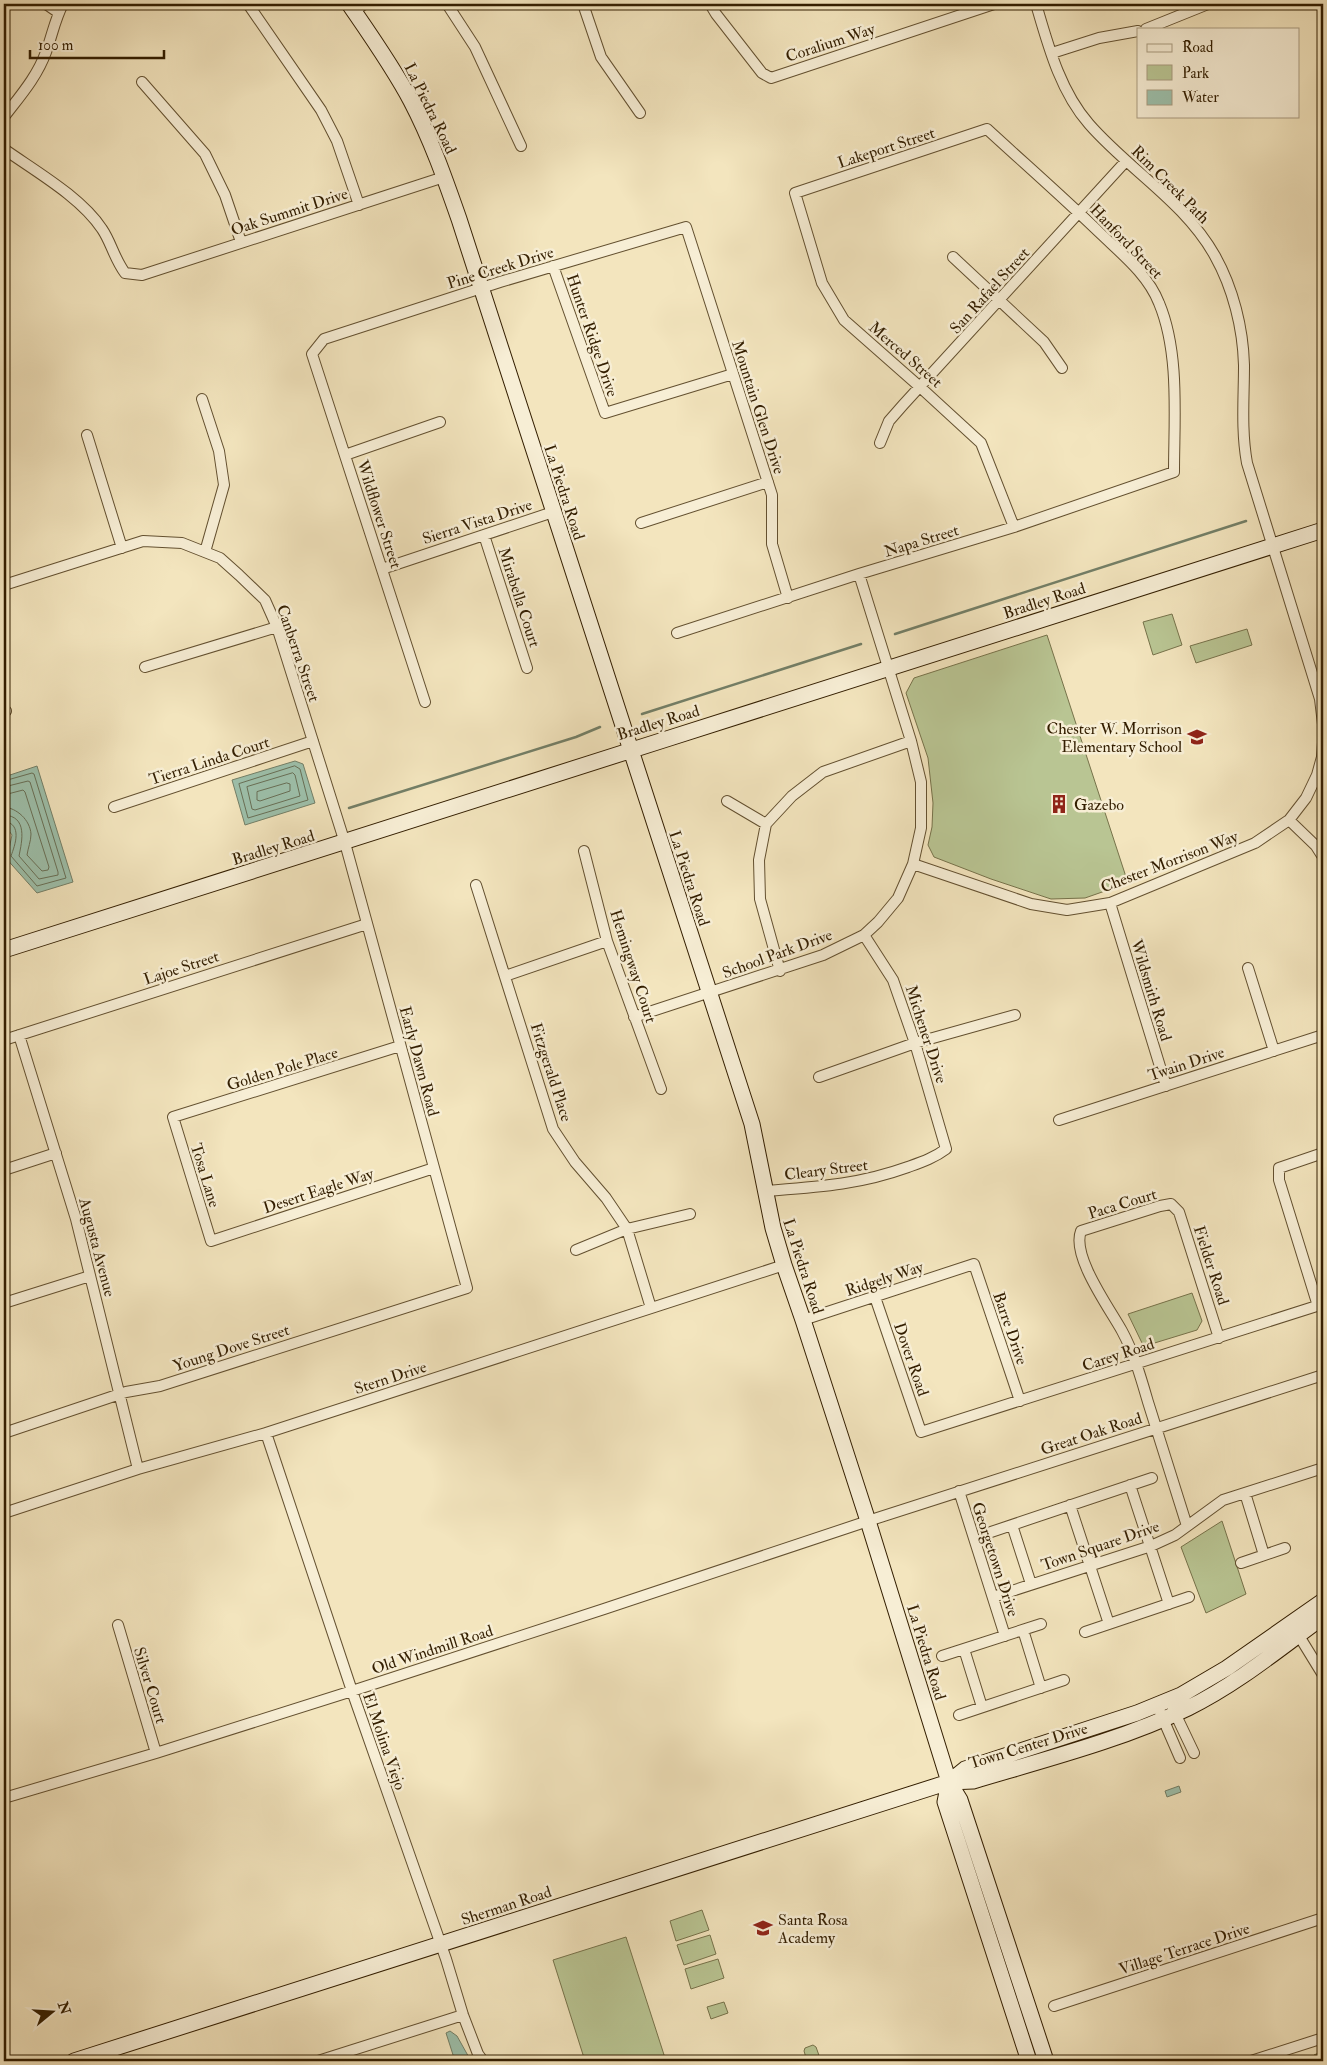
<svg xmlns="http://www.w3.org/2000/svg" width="1327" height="2065" viewBox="0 0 1327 2065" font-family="'IM FELL Double Pica',serif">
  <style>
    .green { fill: #b9c593; stroke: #76724a }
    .water { fill: #9dc0ab; stroke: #737f67 }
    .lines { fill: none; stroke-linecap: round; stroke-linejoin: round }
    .shore { stroke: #686f56; stroke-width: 1 }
    .stream { stroke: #737f67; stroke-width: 2.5 }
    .street-casing { stroke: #635030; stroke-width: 12 }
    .secondary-casing { stroke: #331e00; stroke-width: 17 }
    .street { stroke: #f7eed5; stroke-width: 10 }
    .secondary { stroke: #f7eed5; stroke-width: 15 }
    .labels { text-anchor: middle; stroke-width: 5; stroke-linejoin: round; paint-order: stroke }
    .street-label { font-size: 16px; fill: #331e00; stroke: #f7eed5 }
    .poi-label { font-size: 16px; fill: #331e00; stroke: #f7eed5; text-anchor: start }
  </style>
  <rect width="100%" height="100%" fill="#f3e5be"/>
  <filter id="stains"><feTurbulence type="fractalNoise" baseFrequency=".004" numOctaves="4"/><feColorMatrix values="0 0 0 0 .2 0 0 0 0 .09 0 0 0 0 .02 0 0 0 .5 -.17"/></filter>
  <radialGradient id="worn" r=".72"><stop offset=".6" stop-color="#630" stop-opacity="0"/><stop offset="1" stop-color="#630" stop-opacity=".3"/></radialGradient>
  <path class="green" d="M1172,614L1182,645L1153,655L1143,622Z
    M1247,629L1252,645L1196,663L1190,646Z
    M1047,635L1128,883L1085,898L1051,899L991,879L934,857L928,845L932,827L933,803L928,758L906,693L914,678Z
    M1192,1293L1202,1321L1197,1330L1148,1345L1142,1343L1128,1314Z
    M1222,1521L1246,1594L1206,1613L1181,1547Z
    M702,1910L709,1930L676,1941L670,1921Z
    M710,1935L716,1954L684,1965L677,1945Z
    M626,1937L666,2061H585L553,1960Z
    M718,1959L724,1978L691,1989L685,1969Z
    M724,2002L728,2013L711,2019L707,2007Z
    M813,2045L816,2047L821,2061H807L804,2051L805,2048Z
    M1323,2051V2061H1309L1314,2055Z"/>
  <path class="water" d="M295,761L303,764L315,803L245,825L232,780Z
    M37,766L73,882L37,893L4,856V854L9,849L12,835L4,824V777Z
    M1179,1786L1181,1792L1167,1797L1165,1791Z
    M450,2031L457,2036L471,2061H455L446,2033Z"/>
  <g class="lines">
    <path class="shore" d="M295,766L300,769L308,800L248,818L239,784Z
      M293,773L295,775L300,796L255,810L252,809L247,787Z
      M4,781L32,773L34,774L66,878L37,886L11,856C15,845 23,824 4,821
      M287,783L290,784V791L260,801L257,800V792Z
      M4,787L28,781L30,782L58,872V875L39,879L19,856C22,841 28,816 4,815
      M4,795L23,790L25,792L49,867L48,870L42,871L27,855C28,848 31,841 31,834C30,820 17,808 4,807"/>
    <path class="stream" d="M895,634L1246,521
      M642,714L861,644
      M349,808L576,737L600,727"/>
    <g class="street-casing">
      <path id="street" d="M46,4L59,13
        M248,4L321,110L337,141L359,205
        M447,4L475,47L521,146
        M583,4L601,57L640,113
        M710,4L716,14L762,73L771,78L994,4
        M1036,4C1048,45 1060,91 1089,124C1129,170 1185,202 1215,256C1233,288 1243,328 1244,365C1244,398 1241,430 1247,463L1320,699L1323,724
        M354,10L365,4
        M1146,29L1208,4
        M1052,53L1099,38L1138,31
        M142,82L205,154L225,195L241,242
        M4,117C20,96 37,77 46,52C52,36 55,19 63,4
        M4,149C35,171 81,197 102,229C111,242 114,258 125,273L142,275L444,177
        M953,257L1044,342L1062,368
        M553,266L605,413L733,374
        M202,399L219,451L224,485L205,552
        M87,435L122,548
        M880,443L889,421L903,405L1126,161
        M345,455L440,422
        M641,523L768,482
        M484,535L527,668
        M382,569L553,512
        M4,585L143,541L182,543L220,558L239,575L265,600L277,627L345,843L467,1288L160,1386L126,1392L4,1433
        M677,633L859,574L1014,527L1174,472C1174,419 1180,353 1159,303C1148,275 1123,255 1101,234C1064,198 1025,164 987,129L795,193L822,283L844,320L920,387L981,443L1014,527
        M145,667L277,627
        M425,702L312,354L324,339L500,282L686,227L772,495V544L788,598
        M4,712L6,711
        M727,801L766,824
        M114,807L313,741
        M1289,820L1316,846L1323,857
        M584,851L607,941L661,1089
        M913,864L1031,904L1067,910L1110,903L1255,843L1289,820L1306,798L1317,775L1322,757L1323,743
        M476,885L553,1129L575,1162L606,1198L627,1229L651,1308
        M1110,903L1166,1086
        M1248,968L1274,1051
        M780,971L760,899L759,860L766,824L792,796L823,772L911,741
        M505,976L607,941
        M634,1017L823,955L864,935L878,922L898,898L913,864L921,828V782L911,741L859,574
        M19,1035L76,1219L138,1469
        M4,1040L367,924
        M400,1046L173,1117L211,1241L434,1168
        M819,1077L915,1043L1015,1015
        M1059,1120L1323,1035
        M4,1170L56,1153
        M765,1191C817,1187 858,1185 908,1167C922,1162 934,1158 946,1149L915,1043L893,980L864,935
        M576,1250L627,1229L690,1214
        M875,1297L921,1432L1323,1304
        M4,1303L90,1276
        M1318,1306L1279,1180V1168L1323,1153
        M803,1320L974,1264L1020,1401
        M266,1433L352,1691L446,1959L463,2015L478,2054L483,2061
        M1130,1485L1169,1604
        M959,1491L1005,1636
        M1245,1493L1264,1555
        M1070,1505L1109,1624
        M4,1513L138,1469L266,1433L784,1265
        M1012,1525L1031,1584
        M1187,1526C1174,1485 1161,1443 1148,1402C1141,1378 1134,1353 1122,1331C1110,1309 1071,1256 1081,1231L1160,1206L1171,1204L1179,1212L1219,1338
        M991,1532L1152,1478
        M1241,1563L1285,1548
        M993,1597L1151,1546L1175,1535L1223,1500L1323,1468
        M118,1625L156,1753
        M1023,1630L1041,1688
        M1296,1631L1323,1675
        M1085,1632L1189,1597
        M964,1649L982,1707
        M942,1656L1041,1624
        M1157,1705L1180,1758
        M1173,1709L1194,1753
        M959,1715L1064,1680
        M4,1798L156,1753L352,1691L604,1609L868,1521L1323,1375
        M1054,2006L1323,1918
        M318,2061L463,2015
        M1251,2061L1323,2038"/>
    </g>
    <g class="secondary-casing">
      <path id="secondary" d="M349,4C371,36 393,67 411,101C431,139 445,179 459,219L752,1124L773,1228L784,1265L803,1320L868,1521L949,1782L960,1800L1046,2061
        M4,950C444,812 883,668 1323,530
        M949,1782L965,1769L1137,1713L1181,1695L1227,1668L1323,1601
        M949,1782L945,1802L1029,2061
        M74,2061L949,1782L973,1781C1043,1760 1122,1740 1188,1708C1237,1684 1279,1649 1323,1617"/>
    </g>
    <use href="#street" class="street"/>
    <use href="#secondary" class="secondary"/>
  </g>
  <defs>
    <g id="school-bare" transform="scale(1.5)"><path d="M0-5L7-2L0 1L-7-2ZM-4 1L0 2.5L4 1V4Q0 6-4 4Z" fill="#8f2418" stroke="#f7eed5" stroke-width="2.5" paint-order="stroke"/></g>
    <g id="building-bare" transform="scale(1.5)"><path d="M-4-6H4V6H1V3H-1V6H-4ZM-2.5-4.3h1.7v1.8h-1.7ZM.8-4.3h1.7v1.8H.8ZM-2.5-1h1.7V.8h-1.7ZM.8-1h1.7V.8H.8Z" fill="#8f2418" stroke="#f7eed5" stroke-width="2.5" paint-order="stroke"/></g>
  </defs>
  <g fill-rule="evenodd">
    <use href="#school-bare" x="1197" y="737"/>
    <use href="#building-bare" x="1059" y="804"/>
    <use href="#school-bare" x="763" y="1928"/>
  </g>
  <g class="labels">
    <g class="street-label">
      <text transform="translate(830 42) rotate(-18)" y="6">Coralium Way</text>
      <text transform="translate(431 108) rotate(64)" y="6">La Piedra Road</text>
      <text transform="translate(886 147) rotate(-18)" y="6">Lakeport Street</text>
      <text transform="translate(1171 184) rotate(45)" y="6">Rim Creek Path</text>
      <text transform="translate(289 211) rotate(-18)" y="6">Oak Summit Drive</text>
      <text transform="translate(1127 241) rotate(46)" y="6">Hanford Street</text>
      <text transform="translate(500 267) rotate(-17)" y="6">Pine Creek Drive</text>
      <text transform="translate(989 290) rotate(-48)" y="6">San Rafael Street</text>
      <text transform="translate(593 335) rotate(71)" y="6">Hunter Ridge Drive</text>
      <text transform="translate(906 354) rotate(41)" y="6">Merced Street</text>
      <text transform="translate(759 407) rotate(72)" y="6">Mountain Glen Drive</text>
      <text transform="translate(565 492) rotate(72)" y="6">La Piedra Road</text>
      <text transform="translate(380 514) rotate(72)" y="6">Wildflower Street</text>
      <text transform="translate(477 521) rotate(-18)" y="6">Sierra Vista Drive</text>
      <text transform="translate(921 540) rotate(-17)" y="6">Napa Street</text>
      <text transform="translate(520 597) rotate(72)" y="6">Mirabella Court</text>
      <text transform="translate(1044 600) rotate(-18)" y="6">Bradley Road</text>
      <text transform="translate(299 653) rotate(71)" y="6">Canberra Street</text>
      <text transform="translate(658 722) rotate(-17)" y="6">Bradley Road</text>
      <text transform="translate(209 760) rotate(-18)" y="6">Tierra Linda Court</text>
      <text transform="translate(273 847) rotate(-17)" y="6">Bradley Road</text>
      <text transform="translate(1169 861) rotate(-21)" y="6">Chester Morrison Way</text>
      <text transform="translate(690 878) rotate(72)" y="6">La Piedra Road</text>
      <text transform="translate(777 953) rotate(-20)" y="6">School Park Drive</text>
      <text transform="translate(634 966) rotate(72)" y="6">Hemingway Court</text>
      <text transform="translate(181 967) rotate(-18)" y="6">Lajoe Street</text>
      <text transform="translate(1152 990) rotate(73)" y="6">Wildsmith Road</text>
      <text transform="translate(927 1034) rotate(72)" y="6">Michener Drive</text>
      <text transform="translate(420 1061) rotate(75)" y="6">Early Dawn Road</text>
      <text transform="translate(1186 1063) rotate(-18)" y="6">Twain Drive</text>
      <text transform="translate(282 1068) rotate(-17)" y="6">Golden Pole Place</text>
      <text transform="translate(552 1072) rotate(72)" y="6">Fitzgerald Place</text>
      <text transform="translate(826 1169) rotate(-7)" y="6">Cleary Street</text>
      <text transform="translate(206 1175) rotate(73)" y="6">Tosa Lane</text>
      <text transform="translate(318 1190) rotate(-18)" y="6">Desert Eagle Way</text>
      <text transform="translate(1122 1203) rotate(-17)" y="6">Paca Court</text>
      <text transform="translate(98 1247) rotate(75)" y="6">Augusta Avenue</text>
      <text transform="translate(1212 1265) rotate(72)" y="6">Fielder Road</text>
      <text transform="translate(804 1266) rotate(72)" y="6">La Piedra Road</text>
      <text transform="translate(884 1278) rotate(-18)" y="6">Ridgely Way</text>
      <text transform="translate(1011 1328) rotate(71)" y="6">Barre Drive</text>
      <text transform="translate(231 1347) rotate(-18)" y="6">Young Dove Street</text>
      <text transform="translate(1118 1354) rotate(-18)" y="6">Carey Road</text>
      <text transform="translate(912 1359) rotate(71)" y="6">Dover Road</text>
      <text transform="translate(390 1377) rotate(-18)" y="6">Stern Drive</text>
      <text transform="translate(1091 1433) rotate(-18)" y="6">Great Oak Road</text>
      <text transform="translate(1100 1545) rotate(-19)" y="6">Town Square Drive</text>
      <text transform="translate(996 1559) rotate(72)" y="6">Georgetown Drive</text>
      <text transform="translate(432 1649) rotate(-18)" y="6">Old Windmill Road</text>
      <text transform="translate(927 1652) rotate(73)" y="6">La Piedra Road</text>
      <text transform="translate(151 1685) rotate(73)" y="6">Silver Court</text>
      <text transform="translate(385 1741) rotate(71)" y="6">El Molina Viejo</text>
      <text transform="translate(1028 1745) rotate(-17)" y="6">Town Center Drive</text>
      <text transform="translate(506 1905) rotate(-18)" y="6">Sherman Road</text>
      <text transform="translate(1184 1948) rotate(-18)" y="6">Village Terrace Drive</text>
    </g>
    <g class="poi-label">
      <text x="1182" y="734" text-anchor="end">Chester W. Morrison<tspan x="1182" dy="18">Elementary School</tspan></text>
      <text x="1074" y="810">Gazebo</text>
      <text x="778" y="1925">Santa Rosa<tspan x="778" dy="18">Academy</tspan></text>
    </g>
  </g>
  <rect width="1327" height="2065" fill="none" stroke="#f3e5be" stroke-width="20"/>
  <rect x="5" y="5" width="1317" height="2055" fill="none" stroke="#331e00" stroke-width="2.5"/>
  <rect x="10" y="10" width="1307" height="2045" fill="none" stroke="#331e00"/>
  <rect x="1137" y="28" width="162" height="90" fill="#f7eed5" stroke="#a99b80"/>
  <rect x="1147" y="44" width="25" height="8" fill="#f7eed5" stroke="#a99b80"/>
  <text x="1182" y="52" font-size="15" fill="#331e00">Road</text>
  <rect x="1147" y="65" width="25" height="15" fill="#b9c593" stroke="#a99b80"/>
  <text x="1182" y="78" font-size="15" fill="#331e00">Park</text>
  <rect x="1147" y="90" width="25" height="15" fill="#9dc0ab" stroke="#a99b80"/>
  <text x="1182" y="102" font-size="15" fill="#331e00">Water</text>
  <g transform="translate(52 2012) rotate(72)" stroke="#f7eed5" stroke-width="4" paint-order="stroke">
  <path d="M0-4L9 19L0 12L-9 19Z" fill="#331e00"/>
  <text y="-8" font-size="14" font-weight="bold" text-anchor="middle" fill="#331e00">N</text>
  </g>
  <path d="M30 50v8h134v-8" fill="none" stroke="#331e00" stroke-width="2.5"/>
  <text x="38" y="50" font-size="15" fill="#331e00" stroke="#f7eed5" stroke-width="4" paint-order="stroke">100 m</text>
  <rect width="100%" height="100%" filter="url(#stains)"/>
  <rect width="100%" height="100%" fill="url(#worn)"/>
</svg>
